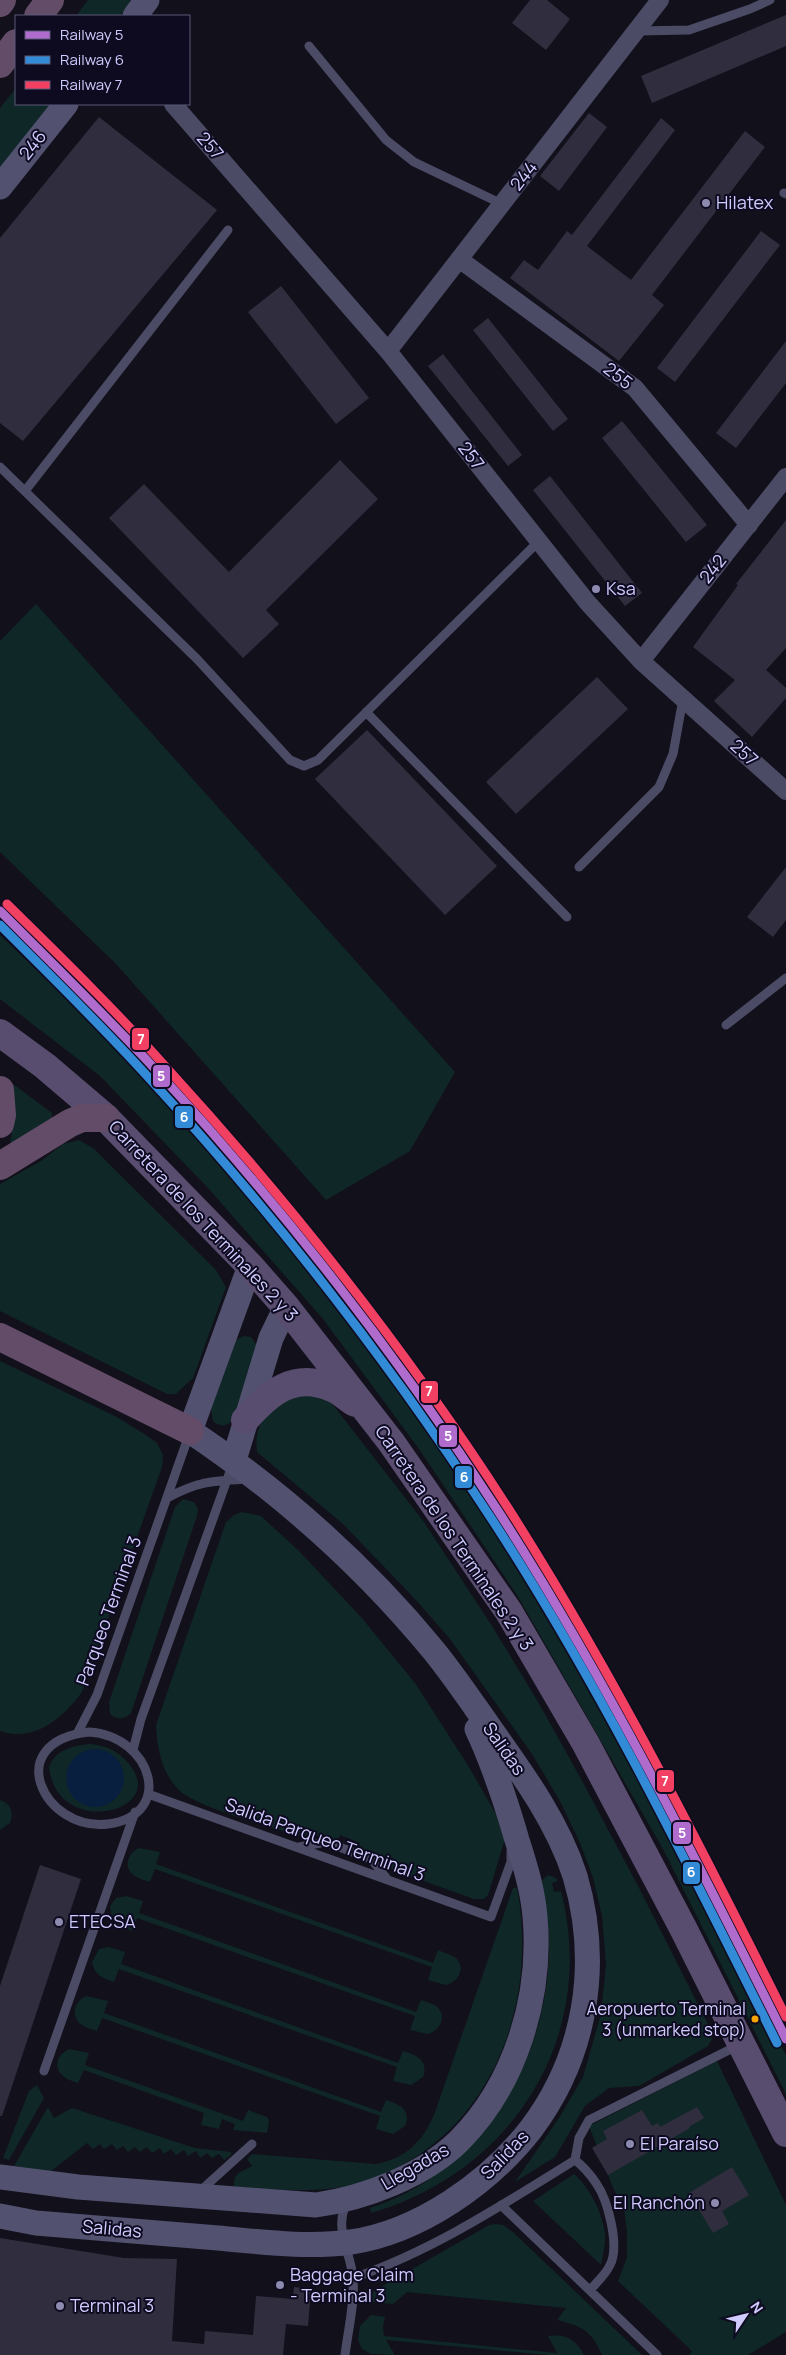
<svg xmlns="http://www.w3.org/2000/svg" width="786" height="2355" viewBox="0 0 786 2355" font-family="Manrope,sans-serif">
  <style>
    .green { fill: #0f2727 }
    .water { fill: #091f3f }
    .building { fill: #302e3e }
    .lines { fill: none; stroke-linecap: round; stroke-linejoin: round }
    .lane { stroke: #4b4b65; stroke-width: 9 }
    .street { stroke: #4b4b65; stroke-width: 18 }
    .secondary { stroke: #525170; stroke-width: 25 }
    .primary { stroke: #594d6f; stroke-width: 28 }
    .highway { stroke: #634c68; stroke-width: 28 }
    .rail-1-casing { stroke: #0e0b20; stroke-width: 12 }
    .rail-2-casing { stroke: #0e0b20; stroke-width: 12 }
    .rail-3-casing { stroke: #0e0b20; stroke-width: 12 }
    .rail-1 { stroke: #b06ccc; stroke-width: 9 }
    .rail-2 { stroke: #338bd7; stroke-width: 9 }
    .rail-3 { stroke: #f24062; stroke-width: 9 }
    .poi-dot { fill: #8d8aaf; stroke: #0e0b20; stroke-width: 2 }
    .bus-dot { fill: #f7a600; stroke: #0e0b20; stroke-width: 2 }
    .labels { text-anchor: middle; stroke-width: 4; stroke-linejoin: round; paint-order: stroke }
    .bus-label { font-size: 17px; fill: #cfcbff; stroke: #0e0b20; text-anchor: end }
    .street-label { font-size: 18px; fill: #cfcbff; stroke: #0e0b20 }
    .poi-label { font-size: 18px; fill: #cfcbff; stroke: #0e0b20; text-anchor: start }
    .line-badge { stroke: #0e0b20; stroke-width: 2 }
    .badge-label { font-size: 14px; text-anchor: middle; font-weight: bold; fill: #fff }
  </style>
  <rect width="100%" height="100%" fill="#12101b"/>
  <path class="green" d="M88,0H133L120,16H76Z
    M16,88V104H53L0,172V108Z
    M36,604L455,1072L410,1151L326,1200L116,964L0,852V641Z
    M0,935L75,1006L177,1112L340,1307L435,1442L531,1587L677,1842L786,2055V2094L663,1849L517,1595L419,1449L323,1319L208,1188L100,1076L0,999Z
    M13,1084L52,1113V1123L9,1150L15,1114Z
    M79,1140L93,1148L216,1270L226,1287L193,1378L176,1394H167L0,1311V1184L41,1161L63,1144Z
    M243,1336L251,1337L258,1347L233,1420C227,1427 219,1427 213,1421L211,1409L236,1340Z
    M0,1361L115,1416L146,1435L157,1443L163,1455L162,1467L82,1692C63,1718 34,1743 0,1731Z
    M294,1390L330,1401L424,1522L492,1626L537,1700L580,1777L638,1886L711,2030L712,2039L708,2046L639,2086L609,2088L585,2106L555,2157L515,2182L559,2118L583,2077L601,2014L606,1964L602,1916L593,1878L580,1843L560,1801L532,1754L450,1639L415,1599L343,1524L257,1452C253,1419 272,1408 294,1390Z
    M183,1499L194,1502L198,1509L197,1516L131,1713C124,1720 117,1720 110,1714L109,1702L175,1507Z
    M242,1512L261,1516L299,1551L361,1617L415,1683L469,1767L501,1823L505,1839L488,1895L484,1899H474L393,1870L378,1858L358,1850L360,1843L340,1835L337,1842L316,1835L298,1836C272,1827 194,1807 178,1789C161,1771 157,1748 156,1725L226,1522L234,1515Z
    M89,1744C105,1745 119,1751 129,1764C170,1812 57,1840 49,1767C55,1750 72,1746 89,1744Z
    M0,1800C11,1804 14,1812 10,1823L0,1830Z
    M139,1848L160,1852L156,1864L433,1963L438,1950C444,1953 452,1954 457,1959C466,1970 457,1982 446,1985L428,1980L432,1967L155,1869L150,1882C145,1880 139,1879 135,1876C122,1868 128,1853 139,1848Z
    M548,1875L556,1878L558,1881L552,1883L554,1892L561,1891C598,2036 514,2171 371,2213L370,2208C396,2199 422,2187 443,2168C454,2158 463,2145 473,2133C485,2120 501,2106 511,2090C535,2051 549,1995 549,1948C548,1925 545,1903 542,1880Z
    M513,1888H517C536,1987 504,2099 417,2156C401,2166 384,2176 366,2182C322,2194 279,2190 234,2187C233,2173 241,2172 252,2166L247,2159L252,2154L376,2164C405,2159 423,2141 434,2115Z
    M126,1896L143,1901L139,1913L416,2012L421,2000C426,2002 432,2003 436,2006C448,2015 440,2031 428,2034L410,2030L415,2016L137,1918L132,1931L120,1927L112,1921L110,1906L116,1898Z
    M109,1947L125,1952L121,1964L398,2063L403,2051C416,2055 429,2060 423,2077L411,2085L393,2081L397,2067L119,1969L114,1982C103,1978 94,1975 92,1962L99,1949Z
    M86,1996L108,2001L104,2013L381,2112L386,2100C399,2104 412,2110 405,2126L393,2134L376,2129L380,2116L102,2018L97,2031C92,2029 86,2028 82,2025C70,2017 74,2001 86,1996Z
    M69,2049L89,2053L85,2065L243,2121L248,2110L267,2117L269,2121L267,2133L233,2130L235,2124L222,2119L219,2129L201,2125L204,2113L84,2070L78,2083C73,2081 67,2080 63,2076C52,2067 58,2054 69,2049Z
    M717,2061L786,2205V2332L748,2355H689L692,2351L618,2281L627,2257V2232L624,2209L613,2188L589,2126Z
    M37,2085L44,2098L9,2160L3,2158L29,2091Z
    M48,2107L54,2118L72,2108L195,2148L231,2152V2155L224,2160L219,2154L212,2158L207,2153L200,2158L196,2151L188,2156L184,2150L176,2155L171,2149L164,2154L160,2148L152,2153L147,2147L140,2152L135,2147L128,2152L123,2146L117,2150L112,2144L104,2149L100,2144L93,2149L87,2143L50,2172L14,2166Z
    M574,2174C590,2188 602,2212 605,2233C606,2244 603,2255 601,2265L533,2201Z
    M495,2224L503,2225L514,2233L642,2355H602C592,2331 582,2326 557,2320L566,2308L407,2292L393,2304L364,2301L367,2295L489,2225Z
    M371,2315L385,2317L383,2327L384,2336L557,2353L548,2336C566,2334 575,2339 584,2355H549L386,2340L395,2355L371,2354L362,2349L358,2340L360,2326Z"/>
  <path class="water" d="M66 1778a29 29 0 1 1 58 0a29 29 0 1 1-58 0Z"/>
  <path class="building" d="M530,0H547L570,19L546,50L512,23Z
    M786,15V46L652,103L641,76Z
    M589,113L607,127L559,191L540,176Z
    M99,117L217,210L23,441L0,423V238Z
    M661,118L675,130L587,246L631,280L745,131L765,147L652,295L664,305L619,361L510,278L524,260L538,270L567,231L572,235Z
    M761,231L780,245L675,382L657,368Z
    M281,286L369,398L336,424L248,312Z
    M488,318L568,419L553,431L473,330Z
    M786,341V383L736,448L716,433Z
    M443,354L522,455L508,466L428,366Z
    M622,421L707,525L686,542L602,438Z
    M340,460L378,499L266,610L279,624L243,658L109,518L144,484L229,572Z
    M550,476L642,593L625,606L533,490Z
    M786,520V648L766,670L786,688V698L752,737L714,701L735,680L693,647L738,585L736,584Z
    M597,677L628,709L516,814L486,782Z
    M367,730L497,866L445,915L315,779Z
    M786,867V920L773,937L747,917Z
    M40,1865L81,1879L2,2116H0V1986Z
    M697,2107L704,2118L689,2127L690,2128L608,2175L592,2148L607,2139L603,2131L642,2110L652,2126L658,2123L660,2127Z
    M732,2167L749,2195L722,2211L729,2224L713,2233L689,2193Z
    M0,2238L124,2258L177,2259L172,2341L204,2344L205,2331L253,2335L256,2296L293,2299L294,2287L311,2289L308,2326L286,2324L283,2355H0Z"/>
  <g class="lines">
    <path class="lane" d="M637,31L689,30L750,9L770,0
      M309,46L386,140L414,162L502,204
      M784,193L786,194
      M0,467L197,659L290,760L304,766L318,760L539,541
      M25,491L228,230
      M366,712L567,917
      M579,867L659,787L673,754L683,699
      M726,1025L786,978
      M167,1498C199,1481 212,1481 248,1479
      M89,1732C152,1736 176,1815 108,1824C44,1832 0,1742 89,1732Z
      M77,1734L97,1695L189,1435
      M133,1750L141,1719L233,1463
      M148,1794L491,1917L511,1862V1851
      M299,1847L326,1842L371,1859L388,1880
      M44,2071L135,1812
      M575,2160C584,2167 590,2174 596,2183C608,2200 620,2246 610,2265C606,2274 597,2282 591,2289
      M199,2192L252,2144
      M501,2205L657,2355
      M353,2278C432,2251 504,2204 575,2160L579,2138L589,2120L739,2045
      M345,2355C348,2330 355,2303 353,2278C351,2253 333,2227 347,2203"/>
    <path class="street" d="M173,104L388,351L587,602L641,661L786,791
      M459,259L635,388L749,525
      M388,351L660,0
      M641,661L786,477"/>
    <path class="secondary" d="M135,16L147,0
      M0,187L66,104
      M234,1460L271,1338L286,1307
      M0,2177L78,2187L316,2205C365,2198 423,2176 459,2141C516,2084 542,1996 535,1917C533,1891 525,1865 517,1840C506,1802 494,1765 477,1729
      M0,2216L36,2223C97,2228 157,2233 218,2238C262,2242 307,2248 351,2242C419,2232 489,2183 531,2129C586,2056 601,1964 575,1876C558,1823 524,1776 492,1731C473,1704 455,1677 434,1651C365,1567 281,1492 190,1431L250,1266"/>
    <path class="primary" d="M0,1033L45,1066L106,1118L250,1266L286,1307L391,1442L509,1612L586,1744L683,1928L786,2133
      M245,1420C269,1393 294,1371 332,1388C340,1391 347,1398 355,1403"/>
    <path class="highway" d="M0,3L2,0
      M38,16L50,0
      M0,64L16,43
      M0,1090L2,1115L0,1124
      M0,1166L70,1123L82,1118H106
      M0,1337L190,1431"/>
    <g class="rail-1-casing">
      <path id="rail-1" d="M0,911C52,963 105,1015 156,1070C282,1207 399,1357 500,1514C608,1682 697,1861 786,2039"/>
    </g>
    <g class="rail-2-casing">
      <path id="rail-2" d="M0,925C50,975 101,1025 149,1078C274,1214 390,1363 491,1518C600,1685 688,1865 777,2043"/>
    </g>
    <g class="rail-3-casing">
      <path id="rail-3" d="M7,904C61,957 115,1010 165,1066C291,1204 409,1353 510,1511C613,1673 700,1845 786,2017"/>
    </g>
    <use href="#rail-1" class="rail-1"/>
    <use href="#rail-2" class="rail-2"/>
    <use href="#rail-3" class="rail-3"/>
  </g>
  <g class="poi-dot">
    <circle cx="706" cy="203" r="5"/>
    <circle cx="596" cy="589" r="5"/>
    <circle cx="59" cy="1922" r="5"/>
    <circle cx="630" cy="2144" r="5"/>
    <circle cx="715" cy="2203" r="5"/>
    <circle cx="280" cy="2285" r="5"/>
    <circle cx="60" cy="2306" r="5"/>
  </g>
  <circle class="bus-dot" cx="755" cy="2019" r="4.5"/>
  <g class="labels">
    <g class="bus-label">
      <text x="746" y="2015">Aeropuerto Terminal<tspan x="746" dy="21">3 (unmarked stop)</tspan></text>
    </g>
    <g class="street-label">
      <text transform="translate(33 145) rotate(-52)" y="6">246</text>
      <text transform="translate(210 146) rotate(49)" y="6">257</text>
      <text transform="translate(524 176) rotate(-52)" y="6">244</text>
      <text transform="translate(618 376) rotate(38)" y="6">255</text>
      <text transform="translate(471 456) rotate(52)" y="6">257</text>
      <text transform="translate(713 569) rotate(-52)" y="6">242</text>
      <text transform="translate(744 753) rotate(42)" y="6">257</text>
      <text transform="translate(203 1221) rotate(47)" y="6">Carretera de los Terminales 2 y 3</text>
      <text transform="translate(454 1538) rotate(56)" y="6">Carretera de los Terminales 2 y 3</text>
      <text transform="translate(109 1611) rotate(-70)" y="6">Parqueo Terminal 3</text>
      <text transform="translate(504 1749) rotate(55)" y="6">Salidas</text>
      <text transform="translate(325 1840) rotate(20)" y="6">Salida Parqueo Terminal 3</text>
      <text transform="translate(505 2155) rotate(-46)" y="6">Salidas</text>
      <text transform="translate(415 2167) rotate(-30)" y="6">Llegadas</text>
      <text transform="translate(112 2229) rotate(5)" y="6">Salidas</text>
    </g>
    <g class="poi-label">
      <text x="716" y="209">Hilatex</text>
      <text x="606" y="595">Ksa</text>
      <text x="69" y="1928">ETECSA</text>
      <text x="640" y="2150">El Paraíso</text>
      <text x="705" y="2209" text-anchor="end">El Ranchón</text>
      <text x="290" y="2281">Baggage Claim<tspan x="290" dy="21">- Terminal 3</tspan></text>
      <text x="70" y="2312">Terminal 3</text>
    </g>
  </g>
  <g class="line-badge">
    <rect x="131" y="1027" width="19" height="24" rx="5" fill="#f24062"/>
    <rect x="152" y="1064" width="19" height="24" rx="5" fill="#b06ccc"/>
    <rect x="174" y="1105" width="20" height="24" rx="5" fill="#338bd7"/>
    <rect x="420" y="1380" width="19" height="24" rx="5" fill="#f24062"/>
    <rect x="438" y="1424" width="20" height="24" rx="5" fill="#b06ccc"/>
    <rect x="454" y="1465" width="19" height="24" rx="5" fill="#338bd7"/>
    <rect x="656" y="1769" width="19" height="24" rx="5" fill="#f24062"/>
    <rect x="672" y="1821" width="20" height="24" rx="5" fill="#b06ccc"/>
    <rect x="682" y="1861" width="19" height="24" rx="5" fill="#338bd7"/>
  </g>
  <g class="badge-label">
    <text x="141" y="1044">7</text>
    <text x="161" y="1081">5</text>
    <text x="184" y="1122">6</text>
    <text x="429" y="1396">7</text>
    <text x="448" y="1441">5</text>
    <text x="464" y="1482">6</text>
    <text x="665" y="1786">7</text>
    <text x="682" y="1838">5</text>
    <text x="691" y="1877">6</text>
  </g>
  <rect x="15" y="15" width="175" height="90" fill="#0e0b20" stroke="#5b5879"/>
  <rect x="25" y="31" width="25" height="8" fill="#b06ccc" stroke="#5b5879"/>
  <text x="60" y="40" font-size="15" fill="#cfcbff">Railway 5</text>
  <rect x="25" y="56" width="25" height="8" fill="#338bd7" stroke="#5b5879"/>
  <text x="60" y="65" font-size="15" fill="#cfcbff">Railway 6</text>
  <rect x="25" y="81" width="25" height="8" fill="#f24062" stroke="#5b5879"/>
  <text x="60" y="90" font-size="15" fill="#cfcbff">Railway 7</text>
  <g transform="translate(746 2315) rotate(55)" stroke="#0e0b20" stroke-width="4" paint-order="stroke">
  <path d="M0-4L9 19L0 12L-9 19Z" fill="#cfcbff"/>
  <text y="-8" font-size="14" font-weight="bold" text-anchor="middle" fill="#cfcbff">N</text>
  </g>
</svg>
